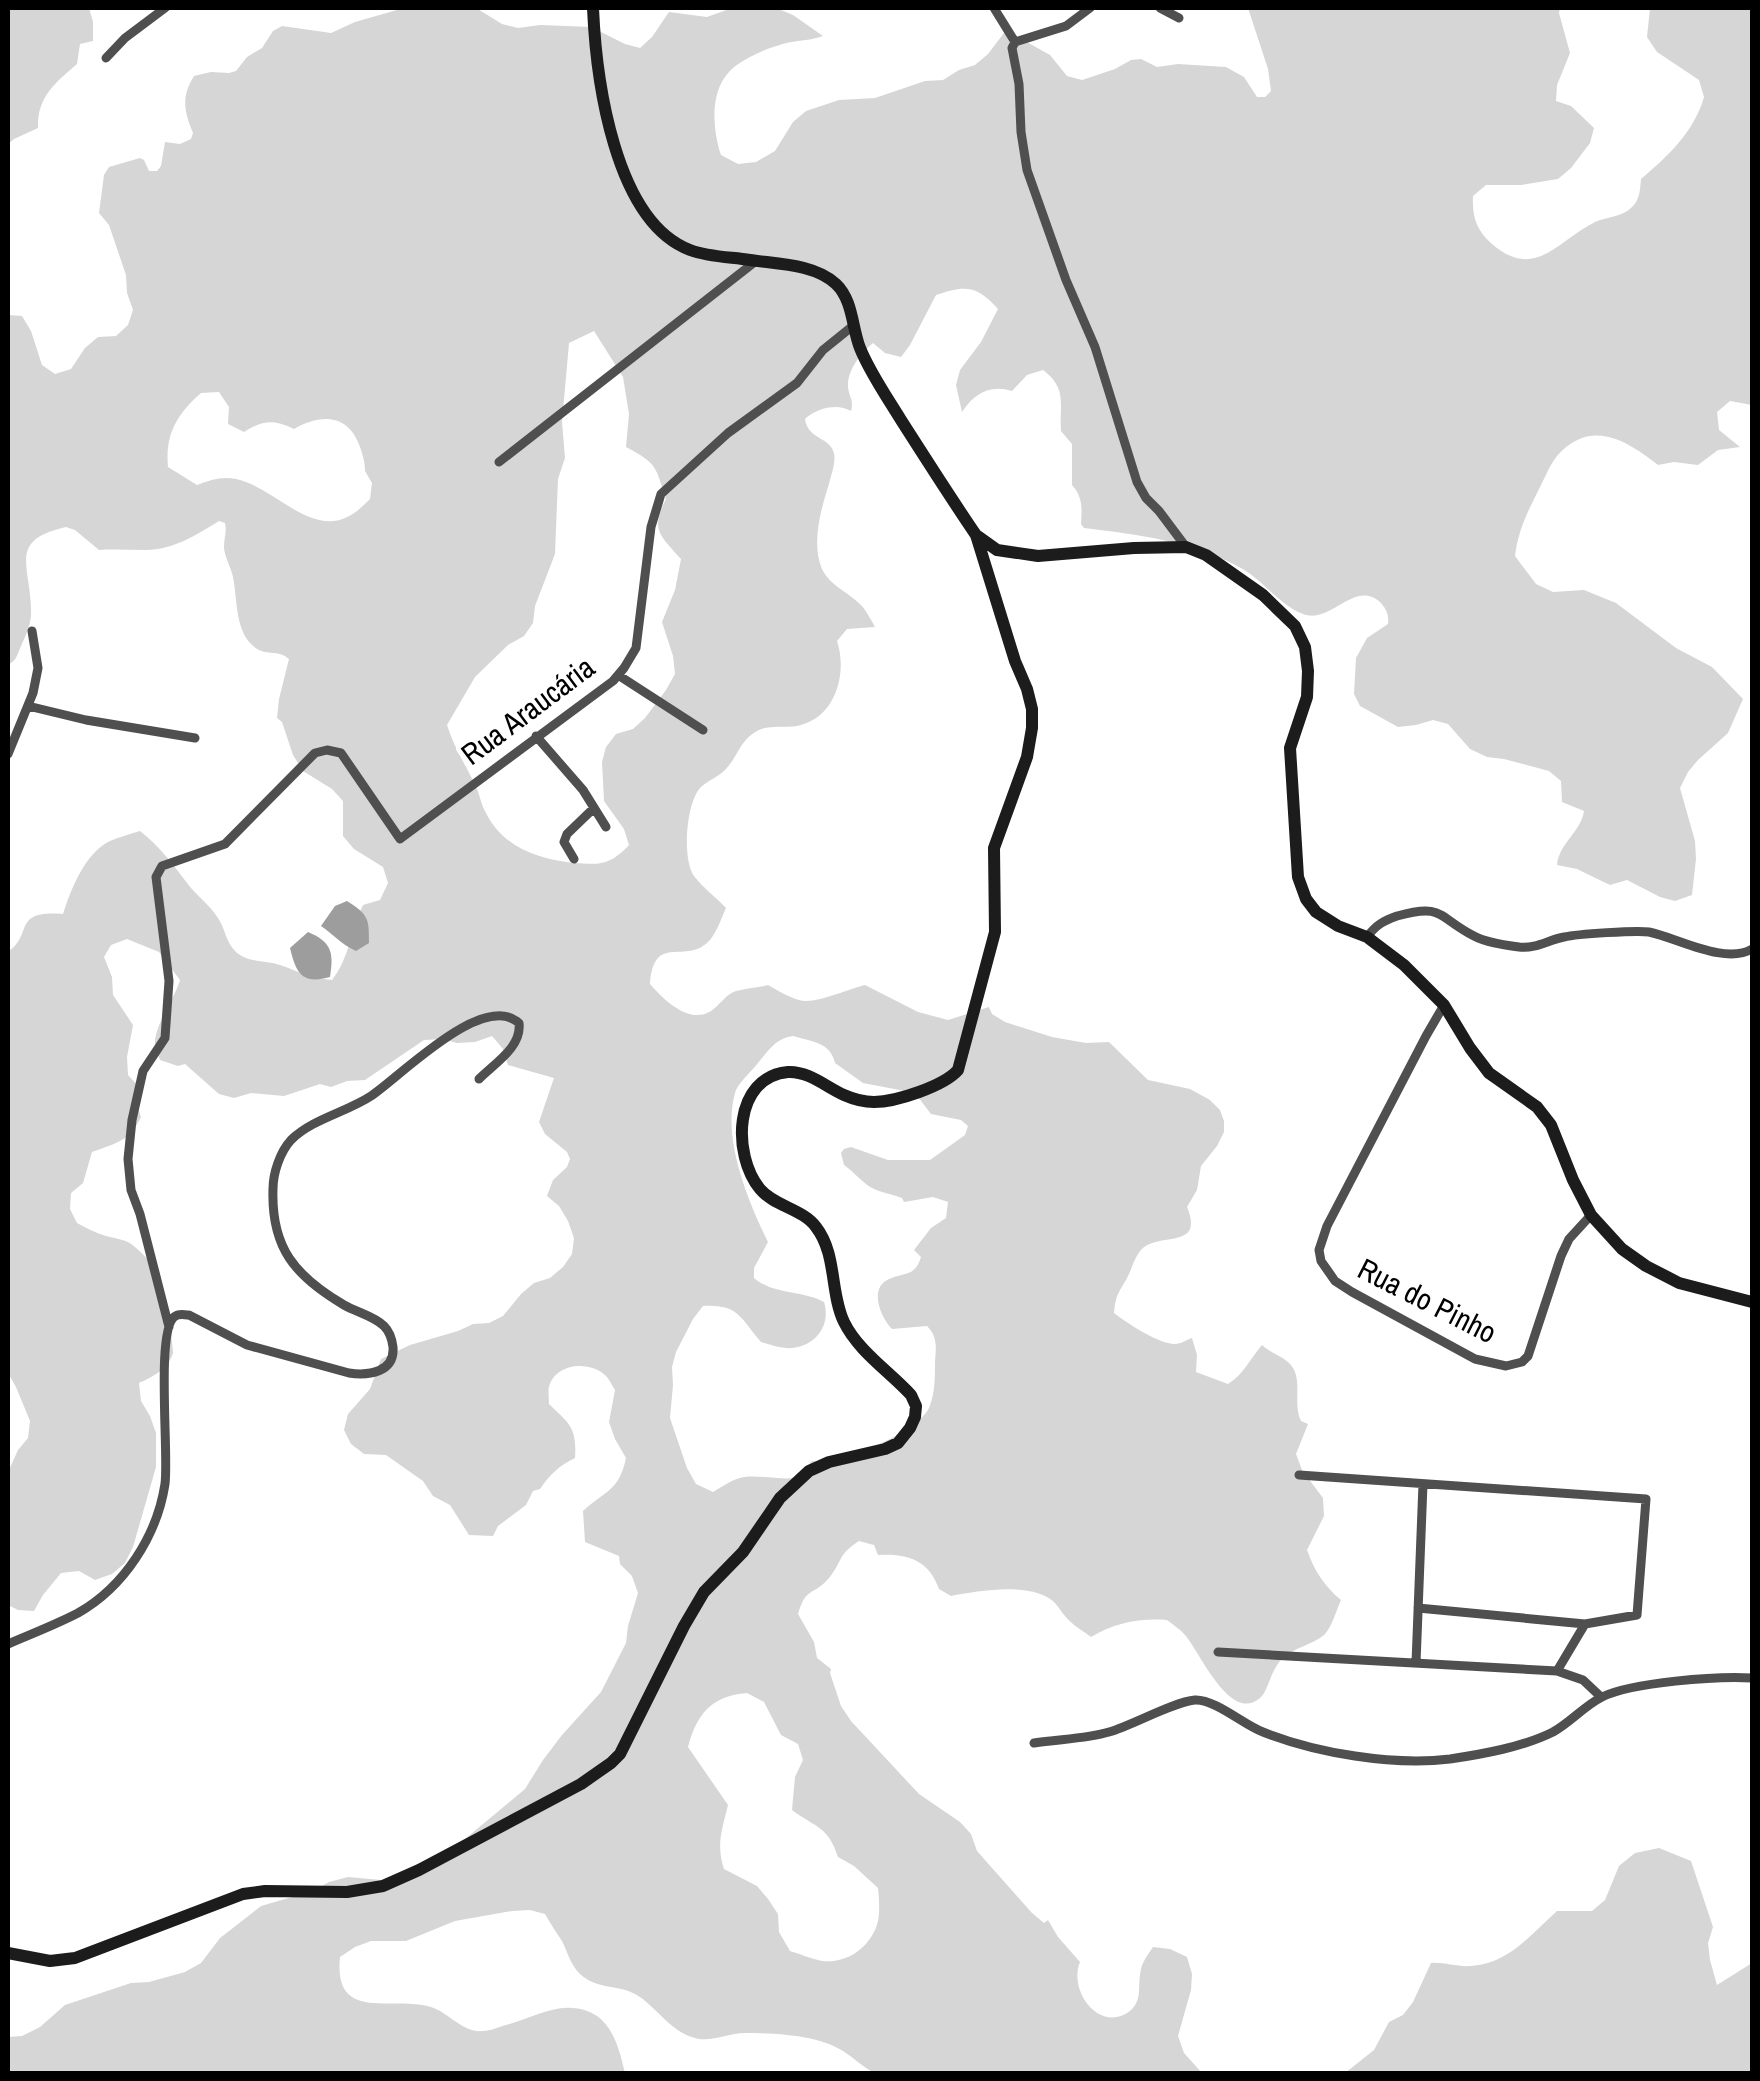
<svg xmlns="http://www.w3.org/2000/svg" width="1760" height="2081" viewBox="0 0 1760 2081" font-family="'Archivo Narrow',sans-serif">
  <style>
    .green { fill: #d6d6d6; fill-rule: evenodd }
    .water { fill: #9d9d9d }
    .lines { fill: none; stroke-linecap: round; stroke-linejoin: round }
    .street { stroke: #4f4f4f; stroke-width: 9 }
    .secondary { stroke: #1c1c1c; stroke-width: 12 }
    .labels { text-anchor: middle; stroke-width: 9; stroke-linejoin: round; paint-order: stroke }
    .street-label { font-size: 30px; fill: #000; stroke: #fff }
  </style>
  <rect width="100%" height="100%" fill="#fff"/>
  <path class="green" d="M8,8H89L93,22V41L80,44L77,64C55,83 37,97 38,128L14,139L8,144Z
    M404,8H476L502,24L518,28L540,25L591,27L625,44L640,48L652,37L669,12L707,17L732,8H776L793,15L823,36C812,40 803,40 792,42C774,45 741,58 729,72C709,93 713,131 721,155L738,164L756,162L775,151L793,122L806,111L839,100L875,98L925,81L943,80L959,70L975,65L988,54L1004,33L1014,35L1050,55L1067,76L1082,80L1115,69L1131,60L1141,59L1157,67L1178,64L1226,67L1244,77L1257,97H1265L1271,91L1268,69L1248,8H1560L1559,13L1570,53L1557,85L1556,101L1571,106L1594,128L1590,143L1571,168L1558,179L1521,185H1486L1473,196C1472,216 1476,230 1492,244C1535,281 1557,241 1595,222C1606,217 1622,217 1631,208C1640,200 1640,190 1641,179C1668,156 1694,132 1704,97L1699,80L1657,52L1647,37L1650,8H1752V405L1730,401L1717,412L1719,430L1740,447L1718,450L1698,465L1674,462L1658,465C1626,440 1591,418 1557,456C1549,466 1544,480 1538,491C1527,513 1518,531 1515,556L1536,584L1553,592L1584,590L1616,603L1676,648L1712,667L1743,699L1728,733L1698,760L1688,772L1680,788L1695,841L1696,859L1692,895L1675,901L1660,897L1627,880L1610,885L1577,869L1557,865C1559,843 1581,832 1584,811L1562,802L1561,781L1549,771L1504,759L1487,757L1470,749L1448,724L1433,720L1416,725L1398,727L1360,706L1354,694L1356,658L1367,638L1388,624C1389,616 1387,610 1381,603C1355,578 1331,625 1303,614C1279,605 1263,580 1241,568C1194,542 1137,534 1084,528L1081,524C1082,509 1083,497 1072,485V444L1061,431C1059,404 1068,389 1043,370L1027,375L1012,391C991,384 974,393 962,412L956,385L960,370L981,342L998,309C977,285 965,285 936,295L910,345L901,357L885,353L873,343C861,353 847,370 848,387C849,397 854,400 851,411C837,403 817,408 805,419C808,440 829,436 834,453C836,463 831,475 829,484C821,509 811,543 822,569C830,586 850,593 862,606C867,612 871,620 875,627L847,629L837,641C848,674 835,719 797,726C784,728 770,725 759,730C740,739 738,757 725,770C718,777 707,781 700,788C686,804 682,859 694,876C703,888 716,897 726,908C721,919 716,935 707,943C683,964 654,933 650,984C664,1000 689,1025 711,1011C720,1005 726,994 736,991C747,988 757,988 768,985C777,990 788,997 799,1000C814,1005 848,989 865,985L918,1012L948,1020L989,1007L992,1014L1005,1022L1052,1037L1086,1043L1109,1042L1148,1080L1190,1089L1210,1100L1220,1110L1224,1121V1132L1217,1146L1201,1166L1197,1190L1187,1207C1205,1251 1158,1231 1141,1250C1134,1258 1132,1269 1127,1278C1119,1293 1116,1293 1114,1313C1127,1323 1158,1344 1175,1344C1181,1344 1186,1340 1192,1338L1197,1355L1196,1372L1228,1384C1245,1373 1249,1360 1262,1345C1270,1353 1283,1356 1290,1364C1304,1379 1292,1403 1301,1421L1308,1424L1296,1454L1302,1470L1323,1498L1324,1516L1307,1550C1314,1570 1324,1586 1341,1600C1336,1611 1332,1627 1324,1635C1312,1645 1295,1647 1283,1658C1270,1670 1269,1690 1260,1698C1230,1724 1200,1652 1185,1635C1180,1629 1173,1625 1167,1620C1139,1618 1115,1623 1091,1637C1082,1630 1072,1625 1065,1616C1061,1612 1059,1607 1055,1603C1033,1581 978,1591 951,1596L939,1589C929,1560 907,1553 878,1555L874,1545L859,1541C837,1555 843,1561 829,1578C814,1596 806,1586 798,1614L814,1642L817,1658L831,1669L830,1673L841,1706L851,1721L919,1794L960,1822L971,1834L977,1851L1032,1913L1044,1923L1048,1920L1058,1937L1080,1962C1068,1990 1099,2034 1130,2011C1142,2001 1138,1988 1140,1975C1141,1963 1147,1956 1153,1947L1170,1949L1187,1957L1192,1974L1191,1990L1178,2036L1184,2053L1202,2073H874C863,2067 854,2058 843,2051C818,2035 774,2033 745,2033C729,2033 715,2041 699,2039C671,2034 658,2008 637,1995C618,1984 597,1990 580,1974C570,1964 568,1953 562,1941C556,1932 550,1923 545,1914L530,1910L512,1911L455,1921L406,1941H371L355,1947L340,1957C333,2027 398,1992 436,2009C451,2016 465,2033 483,2031C490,2031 499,2027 506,2025C526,2020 551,2006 572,2008C610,2010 618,2044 625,2073H8V2037L22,2036L40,2027L65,2005L131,1983L149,1982L185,1972L201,1963L220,1938L261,1906L313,1891L329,1882L348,1877L381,1880L447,1854L525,1789L543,1760L562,1735L601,1692L626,1643L628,1626L638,1593L632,1576L620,1564L619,1556L585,1542L583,1511C606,1490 619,1491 626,1458L615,1439L609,1422L615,1390C612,1386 610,1380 606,1376C590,1360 555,1363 549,1387C548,1388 549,1403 549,1404C570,1424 577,1428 575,1458C559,1466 550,1474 540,1489L533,1491L526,1505L498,1526L493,1536L469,1535L450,1505L433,1496L423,1481L386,1455L364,1454L351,1444L344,1430L348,1414L370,1389L381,1359L410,1345L458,1331L473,1324L489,1323L503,1316L521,1294L534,1283L550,1278L563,1267L572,1254L574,1238L568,1221L559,1206L547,1196L553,1180L567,1167L570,1159L567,1152L545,1134L539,1122L554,1078L508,1065L503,1049L492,1036L475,1042L457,1043L442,1039L424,1040L365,1080L347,1081L331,1087L320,1084L284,1096L251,1093L234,1098L219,1094L185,1064L178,1066L160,1060C158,1054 155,1049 155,1044C154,1026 175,998 180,980L159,952L127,939L111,945L104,957L112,977L113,995L133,1025L127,1057L128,1075L140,1088L136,1102L141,1117C129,1142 116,1143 92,1152L83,1183L71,1193L70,1209L77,1223C86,1228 96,1233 106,1236C117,1239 126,1239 135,1247C143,1254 156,1266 160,1276C163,1281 174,1349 173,1353C168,1369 153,1377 139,1383L141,1401L150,1416L156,1433V1467L133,1547L125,1563L112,1574L95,1580L79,1571L61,1573L43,1595L34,1611L18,1610L8,1605V1472L18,1450L28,1438L30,1421L16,1387L8,1373V952C34,934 11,910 63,914C71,889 85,853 110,841C119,837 130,834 140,831C159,846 173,864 187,883C196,895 210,905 218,918C225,928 226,943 236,952C248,963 266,960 280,965C300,972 309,978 332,980C349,959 351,930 363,905L380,900L388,883L383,867L354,849L343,836V801L332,789L303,771L293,755L282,722L277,718L279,699L289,659C279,650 269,655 259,650C234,636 238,601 233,577C231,567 224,556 224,547C224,538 227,532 225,523L219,521C198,534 173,550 146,550C130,550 115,549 99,550L75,530L66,527C8,540 30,565 31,608C32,622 27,633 21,646C17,655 17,660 8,665V315L22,316L31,331L42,365L55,374L71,369L85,348L98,337L116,336L128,325L133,310L127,293L126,275L109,225L99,213L104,175L109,167L140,158L144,160L149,171H157L161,166L165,142L180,144L191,139L193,133C184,111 181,97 194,76L211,72L229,73L236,71L247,57L262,48L273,31L282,26L331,33L355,22ZM594,331L623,377L629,414L626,447C658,464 655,466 666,499C650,530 660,535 681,559L675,590L662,622L673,656L675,674L666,690L645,718L633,729L616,734L606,747L602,762L604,801L624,829L629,845C610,865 601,865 574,863C537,859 502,847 485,811C481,804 480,796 477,789C467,767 454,748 447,725L475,677L508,645L524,636L533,623L535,606L555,554L558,479L565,458L562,422L569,343ZM219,392L229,407L228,424L244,432C263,420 274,419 294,429C321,413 349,414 360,447C363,456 365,462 365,471L372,483L370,499C363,506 355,514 345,518C309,534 271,486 236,479C222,476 210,480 197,485L168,467C165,434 177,414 201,393ZM793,1036C813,1042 830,1042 835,1063L863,1083L910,1092L918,1097L931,1114L961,1120L968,1126L965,1135L930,1160H888L851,1147L844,1149L841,1153L844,1165C854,1172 861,1181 870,1187C881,1193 892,1194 902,1198L904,1202L933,1197L948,1202L946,1218L931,1228L914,1250L921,1257C915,1277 905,1272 889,1279C868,1288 881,1318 892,1329L927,1326C938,1337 936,1348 935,1362C935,1377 935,1394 929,1408C915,1435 841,1463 812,1461L796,1478C779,1480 761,1475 744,1477C733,1479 723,1486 713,1492L696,1484L687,1468L670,1418L673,1385L672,1367L676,1352L693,1319L703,1306C739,1304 740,1318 761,1342C771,1345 782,1349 793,1348C817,1345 831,1324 824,1302C802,1290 774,1295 754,1278V1268L768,1242C748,1201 722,1139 735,1093C737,1084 751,1072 758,1063C768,1051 776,1038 793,1036ZM747,1693L764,1702L781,1735L798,1744L803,1760L795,1777L792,1810C816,1828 828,1826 838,1857L854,1866L878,1888C879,1898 880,1910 878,1921C872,1946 848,1964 822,1961C812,1959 800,1954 790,1951L779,1932L778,1914L768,1899L757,1886L724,1869C716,1844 722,1830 728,1805L688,1747C697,1714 711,1696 747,1693Z
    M1659,1848L1691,1861L1713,1927L1708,1943L1710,1960L1717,1985L1752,1963V2073H1345L1374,2050L1389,2022L1403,2015L1413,2002L1431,1963C1444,1962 1457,1967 1471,1966C1509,1964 1531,1934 1557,1911H1592L1605,1900L1619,1866L1635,1853Z"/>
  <path class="water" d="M347,901C369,915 369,919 369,943L356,951C341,944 334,935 321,926L335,906Z
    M308,932C332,942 334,953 330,977C302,985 296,973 290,948Z"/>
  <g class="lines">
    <path class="street" d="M994,8L1015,42
      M1090,8L1066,26L1015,42L1012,48L1019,84L1021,132L1027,170L1066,280L1095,347L1137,482L1146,498L1159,511L1186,547
      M1160,8L1179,18
      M106,58L125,38L165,8
      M499,462L756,261
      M618,675L703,730
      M28,706L86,720L195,738
      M536,736L583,790L606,827
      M8,754L33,693L38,668L32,631
      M574,859L564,842L567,834L594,808
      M1367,937C1376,925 1383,921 1397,916C1444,903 1437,917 1474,936C1487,943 1505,945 1519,947C1536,949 1548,940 1564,937C1577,934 1637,930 1649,932C1678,938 1725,965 1752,949
      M1444,1005L1426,1036L1327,1226L1319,1250L1321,1261L1335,1281L1352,1292L1475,1359L1506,1366L1522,1362L1528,1356L1561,1256L1569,1239L1591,1215
      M169,1327L140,1214L131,1190L128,1159L132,1120L143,1071L165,1038L169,981L156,877L162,866L225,844L315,753L327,750L341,753L400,839L613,681L624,668L636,648L651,527L661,494L728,433L797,383L823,350L854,325
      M1299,1475L1646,1499L1637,1615L1585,1624L1557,1671
      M1418,1608L1585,1624
      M8,1644C31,1634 55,1625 78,1613C124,1587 157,1536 165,1484C169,1454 156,1333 174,1317C179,1313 183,1315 189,1315L247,1345L349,1373C369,1376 395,1372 393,1347C392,1339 389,1331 384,1326C374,1316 356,1312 344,1305C295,1276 271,1248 273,1189C273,1173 280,1152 291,1140C312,1119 347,1112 371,1096C402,1075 483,991 519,1023C522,1047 495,1063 479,1079
      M1218,1652L1557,1671L1583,1680L1601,1697
      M1416,1663L1423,1484
      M1034,1743C1058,1739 1086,1739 1109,1732C1133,1725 1173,1702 1195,1700C1215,1699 1244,1725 1263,1732C1316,1753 1393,1766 1450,1759C1483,1754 1523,1747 1553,1732C1571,1722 1584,1706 1602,1697C1633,1682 1717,1676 1752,1678"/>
    <path class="secondary" d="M593,8C596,78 614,221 690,250C709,257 730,257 750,260C777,264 815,264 836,284C853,300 852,328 860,348C870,373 887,397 901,420C926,459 950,497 976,535L997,550L1038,556L1134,548L1186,547L1206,555L1263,595L1295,626L1305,647L1308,671L1307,697L1290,748L1298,877L1306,899L1316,912L1338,926L1367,937L1404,965L1444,1005L1470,1048L1489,1073L1537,1107L1551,1125L1573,1180L1591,1215L1622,1249L1646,1266L1679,1283L1752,1302
      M8,1953L50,1961L75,1958L243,1894L265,1891L347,1892L383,1886L419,1870L581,1784L611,1763L620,1754L684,1626L704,1592L743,1552L780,1498L809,1471L829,1462L885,1449L898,1443L910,1428L915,1417L916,1406L911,1395C890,1372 858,1351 844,1322C830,1293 837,1254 816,1227C803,1209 774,1206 760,1189C732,1155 733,1077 788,1072C809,1071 826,1087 844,1095C853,1099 864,1102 874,1102C896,1102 944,1086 958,1070L995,932L994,848L1027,757L1032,728V709L1027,689L1015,661L976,535"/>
  </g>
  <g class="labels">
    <g class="street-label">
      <text transform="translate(528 711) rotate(-37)" y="10">Rua Araucária</text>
      <text transform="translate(1427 1301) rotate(27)" y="10">Rua do Pinho</text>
    </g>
  </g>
  <rect width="1760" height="2081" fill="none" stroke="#000000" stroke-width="20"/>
</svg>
